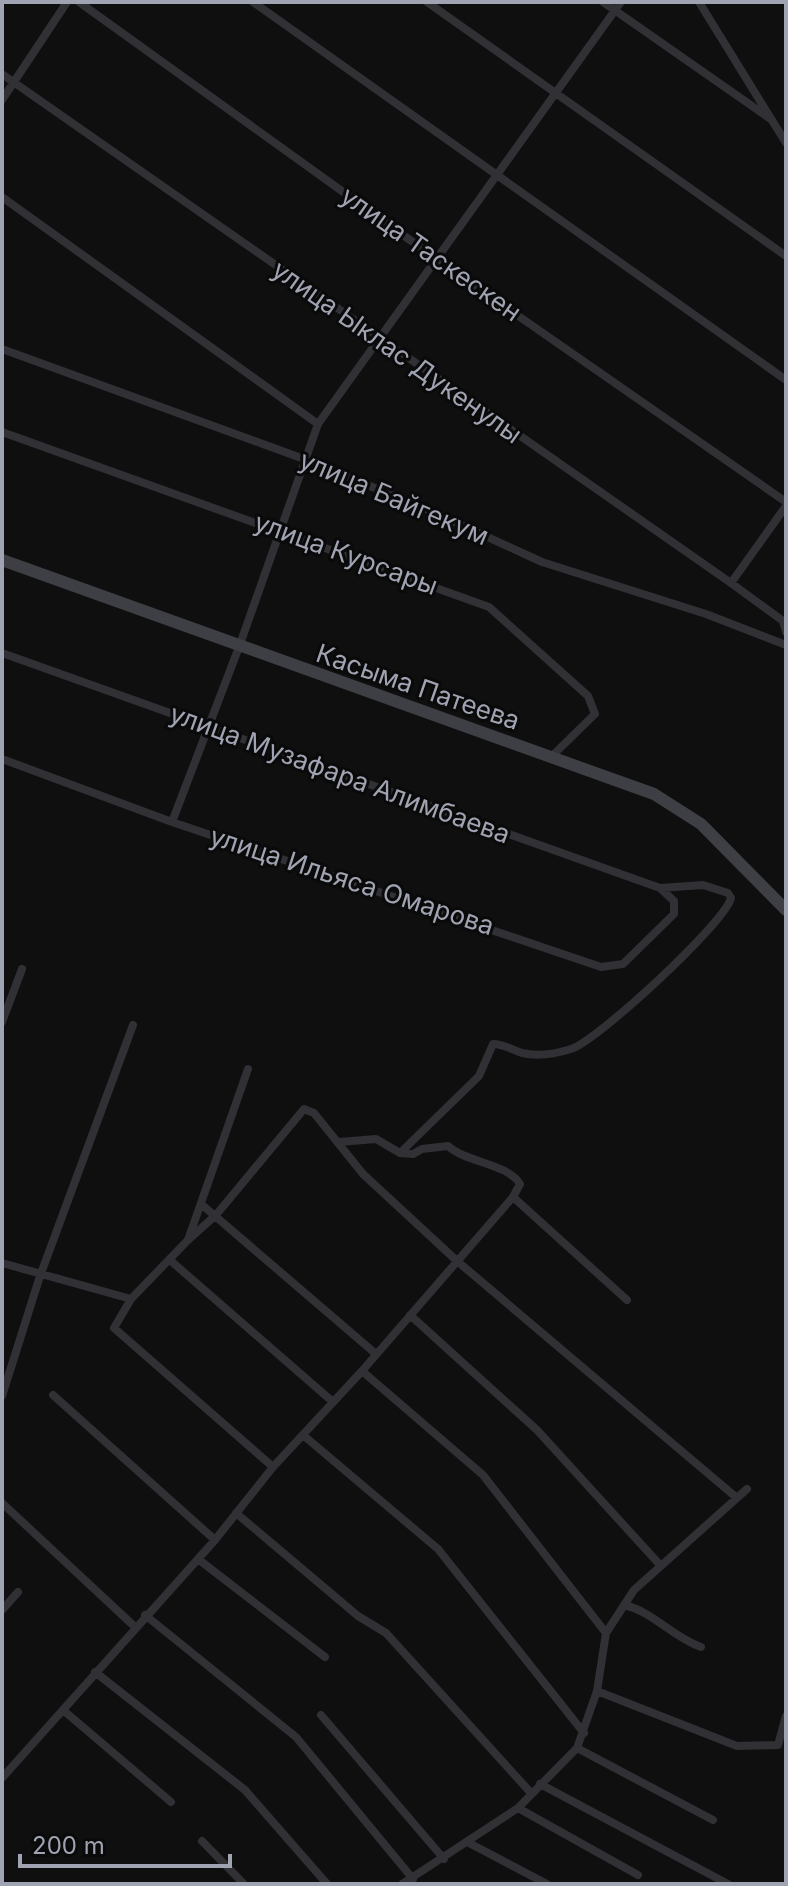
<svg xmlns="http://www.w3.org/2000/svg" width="788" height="1886" viewBox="0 0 788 1886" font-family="Inter,sans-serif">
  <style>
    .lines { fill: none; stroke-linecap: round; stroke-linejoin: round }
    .minor { stroke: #303035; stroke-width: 8 }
    .secondary { stroke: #3e3f45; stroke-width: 12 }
    .labels { text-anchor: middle; stroke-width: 6; stroke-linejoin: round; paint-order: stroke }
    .street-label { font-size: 26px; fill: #a0a3b1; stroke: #0a0a0b }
  </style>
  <rect width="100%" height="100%" fill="#0f0f10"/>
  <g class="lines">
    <path class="minor" d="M79,2L435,258L786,502
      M253,2L786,380
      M427,2L786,256
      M603,2L772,120
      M699,2L786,143
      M2,74L731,583L783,621L786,632
      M2,100L67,2
      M2,197L318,424
      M2,349L304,459L431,511L542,562L706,614L786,645
      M2,432L489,607L588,696L595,714L551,757
      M731,583L786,506
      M2,653L660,888L674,901V914L623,964L601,967L172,822L2,759
      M172,822L239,647L318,424L621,2
      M2,1022L22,969
      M248,1069L188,1240L131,1299L114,1328L273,1467
      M400,1153L479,1076L493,1044C504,1044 512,1050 522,1053C539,1057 555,1054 571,1049C597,1041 725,923 731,898L728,893L703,885L660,888
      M513,1197L627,1300
      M201,1204L376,1354
      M188,1240L216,1215L304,1109L314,1113L363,1174L457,1261L737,1498
      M171,1261L333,1402
      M2,1263L131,1299
      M410,1315L537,1430L661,1566
      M362,1371L483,1475L606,1633
      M53,1395L215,1540
      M2,1396L40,1276L133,1025
      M303,1435L438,1549L584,1733
      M2,1503L134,1626
      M236,1513L358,1616L386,1633L531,1793
      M198,1559L325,1657
      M624,1605C654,1612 672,1637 701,1647
      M2,1610L18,1592
      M145,1615L296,1737L413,1879
      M95,1672L245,1790L327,1884
      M597,1691L737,1746L778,1745L786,1716
      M63,1710L171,1802
      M321,1715L444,1859
      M577,1748L713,1820
      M2,1778L215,1540L273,1467L362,1371L513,1197L520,1184C507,1163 467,1163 448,1146L422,1149L413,1154L400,1153L376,1139L339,1142
      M540,1784L728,1884
      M518,1808L638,1875
      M202,1841L244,1884
      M469,1843L547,1884
      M402,1884L518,1808L577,1748L597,1691L606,1633L634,1590L747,1489"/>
    <path class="secondary" d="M2,560L654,794L701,824L786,910"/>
  </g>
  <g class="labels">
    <g class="street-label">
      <text transform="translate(431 254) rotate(35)" y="9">улица Таскескен</text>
      <text transform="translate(397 352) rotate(35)" y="9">улица Ыклас Дукенулы</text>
      <text transform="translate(394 498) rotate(23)" y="9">улица Байгекум</text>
      <text transform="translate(346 554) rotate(20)" y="9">улица Курсары</text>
      <text transform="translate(418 687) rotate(19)" y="9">Касыма Патеева</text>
      <text transform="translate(340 774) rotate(20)" y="9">улица Музафара Алимбаева</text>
      <text transform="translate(352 881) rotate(18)" y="9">улица Ильяса Омарова</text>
    </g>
  </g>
  <rect width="788" height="1886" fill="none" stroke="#a0a3b1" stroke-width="8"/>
  <path d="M20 1854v12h210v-12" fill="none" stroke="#a0a3b1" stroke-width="4"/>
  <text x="32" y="1854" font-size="24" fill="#a0a3b1" stroke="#0a0a0b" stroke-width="6" paint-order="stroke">200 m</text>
</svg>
